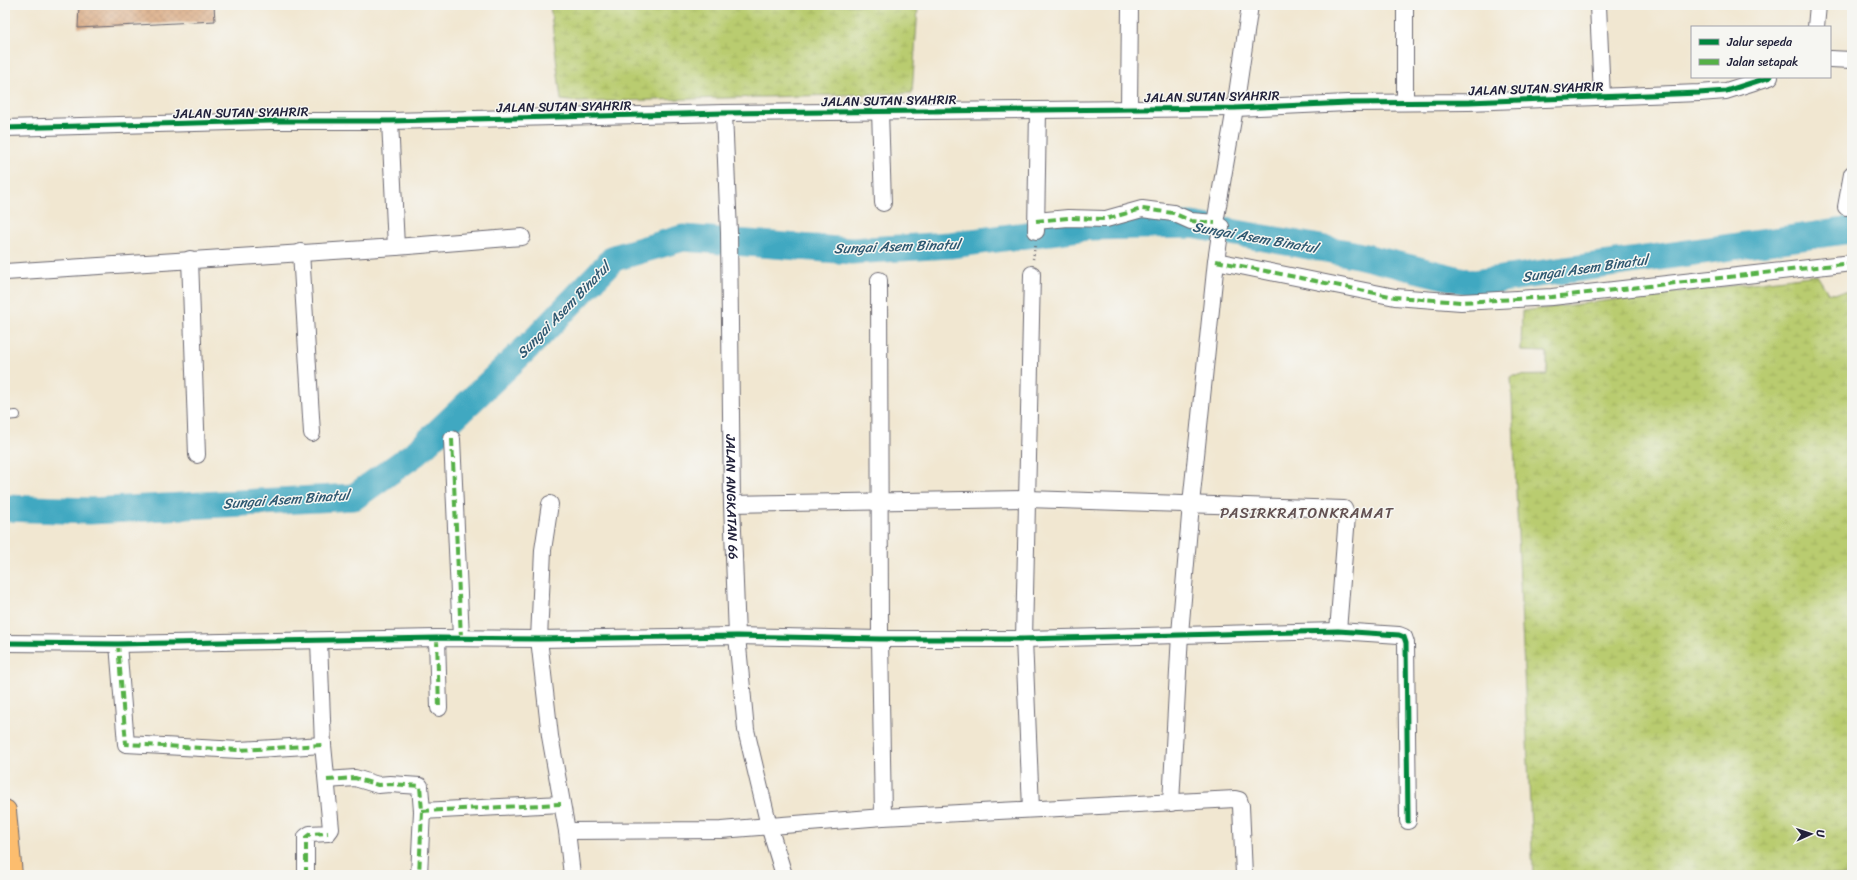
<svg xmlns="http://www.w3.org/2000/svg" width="1857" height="880" viewBox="0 0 1857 880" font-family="Sriracha,sans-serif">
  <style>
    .wetland { fill: url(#wetland-marsh); stroke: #6e7755 }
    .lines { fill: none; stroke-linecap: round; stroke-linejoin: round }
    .river { stroke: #41a8c1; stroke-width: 27 }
    .building { fill: url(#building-cross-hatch) }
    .service-casing { stroke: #6a6770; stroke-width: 10 }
    .minor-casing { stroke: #6a6770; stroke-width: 18 }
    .trunk-casing { stroke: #6a6770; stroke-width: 24 }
    .path { stroke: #6a6770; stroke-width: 2.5; stroke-dasharray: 1 3; stroke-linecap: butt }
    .service { stroke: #fff; stroke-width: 8 }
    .minor { stroke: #fff; stroke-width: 16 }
    .trunk { stroke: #fcbd6e; stroke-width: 22 }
    .quiet { stroke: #55b146; stroke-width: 4; stroke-dasharray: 8 4; stroke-linecap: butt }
    .cycleway-casing { stroke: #f6f6f2; stroke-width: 8 }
    .cycleway { stroke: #00873e; stroke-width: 5 }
    .labels { text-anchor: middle; stroke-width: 3; stroke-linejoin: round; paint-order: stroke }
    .street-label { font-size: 13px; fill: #22223b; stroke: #f6f6f2 }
    .water-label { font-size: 14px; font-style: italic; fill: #2e5871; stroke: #f6f6f2 }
    .quarter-label { font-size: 15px; letter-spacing: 1px; fill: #625152; stroke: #f6f6f2 }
  </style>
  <defs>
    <pattern id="wetland-marsh" width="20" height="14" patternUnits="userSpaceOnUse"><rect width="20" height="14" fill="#b9cc6f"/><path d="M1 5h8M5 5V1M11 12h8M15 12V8" fill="none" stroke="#9faf61"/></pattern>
    <pattern id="building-cross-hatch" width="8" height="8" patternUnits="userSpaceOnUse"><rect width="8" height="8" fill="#d9a77e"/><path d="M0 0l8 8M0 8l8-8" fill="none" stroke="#ba8f6e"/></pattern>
  </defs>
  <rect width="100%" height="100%" fill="#f6f6f2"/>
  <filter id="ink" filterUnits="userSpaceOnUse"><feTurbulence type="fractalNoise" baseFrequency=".025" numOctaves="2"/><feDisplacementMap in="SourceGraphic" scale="8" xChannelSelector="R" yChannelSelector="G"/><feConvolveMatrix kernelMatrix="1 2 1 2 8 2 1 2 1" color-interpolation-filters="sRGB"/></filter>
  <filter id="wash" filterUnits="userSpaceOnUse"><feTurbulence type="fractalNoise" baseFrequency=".012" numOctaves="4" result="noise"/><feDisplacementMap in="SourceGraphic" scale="16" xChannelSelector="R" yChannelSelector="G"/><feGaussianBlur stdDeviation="0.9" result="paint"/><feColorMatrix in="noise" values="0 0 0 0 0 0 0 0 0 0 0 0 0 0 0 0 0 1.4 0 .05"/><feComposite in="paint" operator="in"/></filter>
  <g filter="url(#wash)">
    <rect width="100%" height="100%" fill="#f1e7d1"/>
    <path class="wetland" d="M550,5H984L918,8L912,93L579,102L561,100Z
      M1817,275L1828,293L1852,292V875H1533L1511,376L1547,375V352L1521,351L1522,311Z"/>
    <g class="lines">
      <path class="river" d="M5,508L90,511L354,497L416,453L537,338L614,258L683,238L851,251L950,245L1087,227L1192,225L1353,254L1473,283L1852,230"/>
    </g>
    <g id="blocks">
      <path class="building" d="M79,5H214L215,21L78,28Z"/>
    </g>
  </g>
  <g filter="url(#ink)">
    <use href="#blocks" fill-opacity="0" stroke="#6a6770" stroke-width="1"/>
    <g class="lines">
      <g class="service-casing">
        <path id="service" d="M5,416L16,415"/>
      </g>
      <g class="minor-casing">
        <g id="minor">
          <path d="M1598,5L1602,97"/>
          <path d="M1816,27L1818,5"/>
          <path d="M1830,59L1852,60"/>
          <path d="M1405,102V5"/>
          <path d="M1129,109L1130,5"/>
          <path d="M880,111L883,203"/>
          <path id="s1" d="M724,113L729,233L732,504L737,636L746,730L769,826L784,875"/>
          <path d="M5,128L270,121H390L724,113L1235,108L1348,103L1469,102L1699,93L1726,91L1770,77"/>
          <path d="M1846,207L1852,174"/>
          <path d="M1036,221L1068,218L1106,219L1142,209L1173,213L1191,221L1215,223"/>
          <path d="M1036,231L1038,110"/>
          <path d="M396,247L522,237"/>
          <path d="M301,252L312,433"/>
          <path d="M190,259L197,455"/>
          <path d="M1216,261L1395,297L1461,302L1552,297L1852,263"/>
          <path d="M5,272L396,247L390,121"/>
          <path d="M879,280L880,639L883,817"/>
          <path d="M452,439L461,638"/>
          <path d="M550,504L543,550L539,639L550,736L567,831L572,875"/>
          <path d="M732,504L1027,499L1344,509L1347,516L1338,631"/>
          <path d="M437,638L439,708"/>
          <path d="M5,643L118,644L437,638L539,639L737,636L880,639H1024L1338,631L1399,635L1404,637L1406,643L1408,821"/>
          <path d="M118,644L126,744L239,750L323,745"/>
          <path d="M327,780L355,778L378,785L390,784L420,786L422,811L419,875"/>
          <path d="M1171,803L1180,634L1191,504L1216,261L1221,227L1215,223L1235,108L1250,5"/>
          <path d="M1031,809L1024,639L1032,274"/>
          <path d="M422,811L561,804"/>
          <path d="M567,831L721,830L883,817L1235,799L1239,800L1241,806L1244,875"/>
          <path d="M306,875V837L310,834L328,833L331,829L323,745L319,641"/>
        </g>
      </g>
      <g class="trunk-casing">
        <path id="trunk" d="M5,811L11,875"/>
      </g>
      <path class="path" d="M1033,259L1035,245"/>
      <use href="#service" class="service"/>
      <use href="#minor" class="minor"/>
      <use href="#trunk" class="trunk"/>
      <path class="quiet" d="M1036,221L1068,218L1106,219L1142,209L1173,213L1191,221L1215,223
        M1216,261L1395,297L1461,302L1552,297L1852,263
        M452,439L461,638
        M437,638L439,708
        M118,644L126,744L239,750L323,745
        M327,780L355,778L378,785L390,784L420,786L422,811L419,875
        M422,811L561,804
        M306,875V837L310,834L328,833"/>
      <g class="cycleway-casing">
        <path id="cycleway" d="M5,128L270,121H390L724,113L1235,108L1348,103L1469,102L1699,93L1726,91L1770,77
          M5,643L118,644L437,638L539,639L737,636L880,639H1024L1338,631L1399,635L1404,637L1406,643L1408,821"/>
      </g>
      <use href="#cycleway" class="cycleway"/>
    </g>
  </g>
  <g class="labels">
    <g class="street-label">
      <text transform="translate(1536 88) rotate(-2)" y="5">JALAN SUTAN SYAHRIR</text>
      <text transform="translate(1212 96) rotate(-1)" y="5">JALAN SUTAN SYAHRIR</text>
      <text transform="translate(889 100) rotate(-1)" y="5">JALAN SUTAN SYAHRIR</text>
      <text transform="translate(564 106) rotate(-1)" y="5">JALAN SUTAN SYAHRIR</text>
      <text transform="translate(241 112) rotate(-1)" y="5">JALAN SUTAN SYAHRIR</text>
      <text dy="5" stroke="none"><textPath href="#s1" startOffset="384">JALAN ANGKATAN 66</textPath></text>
    </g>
    <g class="water-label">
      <text transform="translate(1255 237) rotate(10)" y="5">Sungai Asem Binatul</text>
      <text transform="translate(897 246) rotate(-2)" y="5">Sungai Asem Binatul</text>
      <text transform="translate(1585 268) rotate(-8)" y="5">Sungai Asem Binatul</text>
      <text transform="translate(563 310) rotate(-46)" y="5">Sungai Asem Binatul</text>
      <text transform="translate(286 499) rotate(-4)" y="5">Sungai Asem Binatul</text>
    </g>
    <g class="quarter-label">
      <text x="1307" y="518">PASIRKRATONKRAMAT</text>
    </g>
  </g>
  <rect width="1857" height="880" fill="none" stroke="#f6f6f2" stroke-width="20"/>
  <rect x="1691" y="26" width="140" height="52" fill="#f6f6f2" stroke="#a1a1a9"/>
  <rect x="1699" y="39" width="20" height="6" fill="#00873e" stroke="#a1a1a9"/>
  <text x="1727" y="46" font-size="12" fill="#22223b">Jalur sepeda</text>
  <rect x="1699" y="59" width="20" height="6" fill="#55b146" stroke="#a1a1a9"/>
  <text x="1727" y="66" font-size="12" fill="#22223b">Jalan setapak</text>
  <g transform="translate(1811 834) rotate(87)" stroke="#f6f6f2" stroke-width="3" paint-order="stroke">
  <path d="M0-3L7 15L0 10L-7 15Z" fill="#22223b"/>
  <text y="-6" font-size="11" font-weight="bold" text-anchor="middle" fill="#22223b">U</text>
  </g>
</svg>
